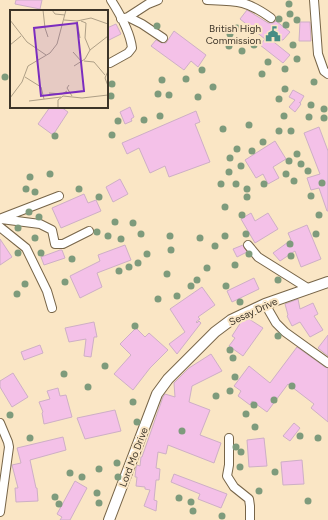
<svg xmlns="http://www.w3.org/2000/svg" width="328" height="520" viewBox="0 0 328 520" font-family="Figtree,sans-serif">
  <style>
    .building { fill: #f4c1e8; stroke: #ceafc6 }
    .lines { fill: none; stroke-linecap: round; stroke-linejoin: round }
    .minor-casing { stroke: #776548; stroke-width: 10 }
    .tertiary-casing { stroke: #776548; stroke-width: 12 }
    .minor { stroke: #fff; stroke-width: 8 }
    .tertiary { stroke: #fff; stroke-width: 10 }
    .tree { fill: #7e9b7c }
    .labels { text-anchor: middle; stroke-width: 4; stroke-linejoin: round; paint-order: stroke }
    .poi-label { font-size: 10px; fill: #3c3428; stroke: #fae6c5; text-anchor: end }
    .street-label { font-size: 10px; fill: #3c3428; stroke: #fae6c5 }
    .inset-road { fill: none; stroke: #ae9f86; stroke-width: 1 }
    .view { fill: #7b2cbf; fill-opacity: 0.15; stroke: #7b2cbf; stroke-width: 2 }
    .inset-edge { fill: none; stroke: #3c3428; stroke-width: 2 }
  </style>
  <rect width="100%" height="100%" fill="#fae6c5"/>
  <path class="building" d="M16,0H42L40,9L15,4Z
    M247,10L268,23H273L276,21L290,32L283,40L270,39L290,55L283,63L260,45L265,39L240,19Z
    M300,22H310L311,41H299Z
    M116,24L121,34L107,41V28Z
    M174,31L206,55L198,67L191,61L184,70L151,46L156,40L162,43H166Z
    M293,90L304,96L300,103L299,102L301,104L295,112L289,107L295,100L289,97Z
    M50,107H61L68,112L53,135L38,124Z
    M130,107L134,117L131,119L132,121L125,124L120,112Z
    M196,111L200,122L195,124L210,162L169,177L165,166L150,173L139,148L127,154L122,143Z
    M319,127L328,151V211H327L319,188L311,190L307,178L320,174L304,133Z
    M275,141L286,159L273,167L279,178L268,184L263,174L256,178L245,160Z
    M120,179L128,194L113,202L106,187Z
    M84,194L88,203L96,200L101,211L61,228L52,208Z
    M251,213L255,221L268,213L278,229L255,243L241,219Z
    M307,225L321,259L301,267L295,251L280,261L273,253L291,240L288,233Z
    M0,239L12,257L0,265Z
    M125,245L131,260L97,273L102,287L80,298L70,276L100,261L98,255Z
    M243,245L247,252L237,257L233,249Z
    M60,250H62L65,258L44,265L41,257Z
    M254,278L259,289L232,302L227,291Z
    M202,287L215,305L198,317L200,319L196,322L197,323L199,321L201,323L177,354L169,344L185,332L170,309Z
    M298,299L300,309L313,303L318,314L314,316L323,330L310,337L300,322L292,326L287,316L288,315L285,304Z
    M249,319L263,328L243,356L229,346L235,338L232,336L241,322Z
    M94,322L97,337H94L91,357L84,356L86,339L69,342L65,328Z
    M136,328L145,337L149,333L168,350L150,368L133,390L114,374L131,355L120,344Z
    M328,335V356L318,348Z
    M40,345L43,353L24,360L21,352Z
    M297,347L325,367L328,368V422L311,408L314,404L288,384L267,412L252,401L250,405L238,396L241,391L234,386L249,366L270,383Z
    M211,354L222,371L192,386L189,402L210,410L200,435L221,443L214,463L168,445L166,454L158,452L156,468L160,469L159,480H156L154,500L157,501L156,511L144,506L150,490L145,489V487L136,486L137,477H135L136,468L137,465L140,466L141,457H142L163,397L165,394L175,397L174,383L189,368Z
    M13,373L28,397L12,407L0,387V381Z
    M58,388L60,396L66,395L72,417L44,424L42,413L43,412L39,402L50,399L47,391Z
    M115,410L121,431L85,439L77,418Z
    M294,423L300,428L290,441L283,436Z
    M63,437L66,450L30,460L36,488H37L38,501L16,502L15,488H18L12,465L21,463L17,448Z
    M264,438L267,466L249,467L247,440Z
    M302,460L304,484L283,485L281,462Z
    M174,474L227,494L221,508L198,499L200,494L171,482Z
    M75,481L87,488L70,520H60L62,517L57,514Z"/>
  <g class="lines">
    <g class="minor-casing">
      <path id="minor" d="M207,0C237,1 246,0 271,18
        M314,0L318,54L324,71L328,74
        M128,17L148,4L158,0
        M121,19L128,17L142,24L163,38
        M110,63L128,53L132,48C130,31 120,14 111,0
        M2,218L59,196
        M1,219L40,224L52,230L55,244H63L89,231
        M0,227L26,248L47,291L52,308
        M248,245L258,257L309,289
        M265,304L276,323L285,332L328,363
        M0,423L8,442L9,447L0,512
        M229,438V465L227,476L234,487L249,499L250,506V520"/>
    </g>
    <g class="tertiary-casing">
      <path id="tertiary" d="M109,520L157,394L168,379L215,332L231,320L265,304L328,282"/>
    </g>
    <use href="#minor" class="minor"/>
    <use href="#tertiary" class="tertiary"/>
  </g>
  <g class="tree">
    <circle cx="289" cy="4" r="3.5"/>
    <circle cx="290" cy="14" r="3.5"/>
    <circle cx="279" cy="19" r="3.5"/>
    <circle cx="297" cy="20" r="3.5"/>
    <circle cx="286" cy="25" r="3.5"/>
    <circle cx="157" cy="26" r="3.5"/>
    <circle cx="237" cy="28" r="3.5"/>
    <circle cx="230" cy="34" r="3.5"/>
    <circle cx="254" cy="45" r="3.5"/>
    <circle cx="293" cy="45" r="3.5"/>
    <circle cx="229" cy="46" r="3.5"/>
    <circle cx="242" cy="51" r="3.5"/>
    <circle cx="297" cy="59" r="3.5"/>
    <circle cx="268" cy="62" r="3.5"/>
    <circle cx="285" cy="69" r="3.5"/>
    <circle cx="202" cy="70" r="3.5"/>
    <circle cx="262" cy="74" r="3.5"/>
    <circle cx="5" cy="77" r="3.5"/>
    <circle cx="186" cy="79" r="3.5"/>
    <circle cx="162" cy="80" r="3.5"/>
    <circle cx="314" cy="82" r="3.5"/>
    <circle cx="112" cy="84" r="3.5"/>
    <circle cx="213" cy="87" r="3.5"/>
    <circle cx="285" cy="89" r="3.5"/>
    <circle cx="158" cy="94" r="3.5"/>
    <circle cx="169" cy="95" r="3.5"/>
    <circle cx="111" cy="96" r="3.5"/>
    <circle cx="198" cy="97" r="3.5"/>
    <circle cx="279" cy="99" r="3.5"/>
    <circle cx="311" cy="105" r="3.5"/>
    <circle cx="324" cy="109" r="3.5"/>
    <circle cx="160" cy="116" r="3.5"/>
    <circle cx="284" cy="116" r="3.5"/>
    <circle cx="309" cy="117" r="3.5"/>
    <circle cx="324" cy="118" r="3.5"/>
    <circle cx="144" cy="120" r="3.5"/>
    <circle cx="118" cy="121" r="3.5"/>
    <circle cx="249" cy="125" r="3.5"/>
    <circle cx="223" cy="129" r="3.5"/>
    <circle cx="279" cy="131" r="3.5"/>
    <circle cx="291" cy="131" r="3.5"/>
    <circle cx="112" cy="135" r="3.5"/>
    <circle cx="55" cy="136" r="3.5"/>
    <circle cx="263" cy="142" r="3.5"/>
    <circle cx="237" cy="149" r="3.5"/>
    <circle cx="252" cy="151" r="3.5"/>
    <circle cx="297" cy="154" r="3.5"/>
    <circle cx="230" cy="158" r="3.5"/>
    <circle cx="289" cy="161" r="3.5"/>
    <circle cx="301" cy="164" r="3.5"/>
    <circle cx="241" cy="166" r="3.5"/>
    <circle cx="308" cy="171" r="3.5"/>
    <circle cx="229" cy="172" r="3.5"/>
    <circle cx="50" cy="174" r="3.5"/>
    <circle cx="286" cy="174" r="3.5"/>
    <circle cx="30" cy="177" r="3.5"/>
    <circle cx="294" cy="181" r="3.5"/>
    <circle cx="322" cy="183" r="3.5"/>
    <circle cx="221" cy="184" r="3.5"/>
    <circle cx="236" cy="184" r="3.5"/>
    <circle cx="264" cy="184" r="3.5"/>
    <circle cx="26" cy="189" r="3.5"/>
    <circle cx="79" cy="189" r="3.5"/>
    <circle cx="247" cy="189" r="3.5"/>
    <circle cx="35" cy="192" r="3.5"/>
    <circle cx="311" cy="196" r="3.5"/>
    <circle cx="99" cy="197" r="3.5"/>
    <circle cx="247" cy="197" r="3.5"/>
    <circle cx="225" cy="207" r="3.5"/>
    <circle cx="29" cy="212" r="3.5"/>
    <circle cx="242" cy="215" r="3.5"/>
    <circle cx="319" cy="215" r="3.5"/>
    <circle cx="39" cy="217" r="3.5"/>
    <circle cx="115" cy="222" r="3.5"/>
    <circle cx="133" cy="223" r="3.5"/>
    <circle cx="18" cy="228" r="3.5"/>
    <circle cx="97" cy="232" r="3.5"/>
    <circle cx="141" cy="234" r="3.5"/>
    <circle cx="246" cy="234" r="3.5"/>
    <circle cx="316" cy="234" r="3.5"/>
    <circle cx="108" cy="236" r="3.5"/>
    <circle cx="170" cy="236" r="3.5"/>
    <circle cx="225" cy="236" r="3.5"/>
    <circle cx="35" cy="238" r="3.5"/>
    <circle cx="200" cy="238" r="3.5"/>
    <circle cx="121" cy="239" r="3.5"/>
    <circle cx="290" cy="244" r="3.5"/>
    <circle cx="215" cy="246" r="3.5"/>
    <circle cx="171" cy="250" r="3.5"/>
    <circle cx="18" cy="253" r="3.5"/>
    <circle cx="41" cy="253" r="3.5"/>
    <circle cx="147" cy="254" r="3.5"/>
    <circle cx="249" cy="254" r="3.5"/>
    <circle cx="291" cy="256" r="3.5"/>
    <circle cx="72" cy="259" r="3.5"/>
    <circle cx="138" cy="263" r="3.5"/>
    <circle cx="235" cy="265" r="3.5"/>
    <circle cx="129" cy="267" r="3.5"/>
    <circle cx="207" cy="268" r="3.5"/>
    <circle cx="119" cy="271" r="3.5"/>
    <circle cx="167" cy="274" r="3.5"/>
    <circle cx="197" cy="280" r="3.5"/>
    <circle cx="278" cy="280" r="3.5"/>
    <circle cx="65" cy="282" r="3.5"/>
    <circle cx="25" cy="284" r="3.5"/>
    <circle cx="191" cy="286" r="3.5"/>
    <circle cx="226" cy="286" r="3.5"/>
    <circle cx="17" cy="294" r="3.5"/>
    <circle cx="177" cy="296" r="3.5"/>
    <circle cx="158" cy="299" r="3.5"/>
    <circle cx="240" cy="302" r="3.5"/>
    <circle cx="135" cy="326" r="3.5"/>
    <circle cx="278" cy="336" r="3.5"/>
    <circle cx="230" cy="350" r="3.5"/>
    <circle cx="233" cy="358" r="3.5"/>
    <circle cx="105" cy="366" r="3.5"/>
    <circle cx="64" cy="374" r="3.5"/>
    <circle cx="235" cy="377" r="3.5"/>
    <circle cx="292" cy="386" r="3.5"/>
    <circle cx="88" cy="387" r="3.5"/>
    <circle cx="230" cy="391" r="3.5"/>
    <circle cx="216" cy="396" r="3.5"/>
    <circle cx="274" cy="400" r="3.5"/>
    <circle cx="133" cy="402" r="3.5"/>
    <circle cx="254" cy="405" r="3.5"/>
    <circle cx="246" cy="414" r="3.5"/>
    <circle cx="10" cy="415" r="3.5"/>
    <circle cx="137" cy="422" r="3.5"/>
    <circle cx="255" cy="427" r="3.5"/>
    <circle cx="182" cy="431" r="3.5"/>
    <circle cx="300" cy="436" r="3.5"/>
    <circle cx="30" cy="438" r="3.5"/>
    <circle cx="318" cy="438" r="3.5"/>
    <circle cx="236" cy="447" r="3.5"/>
    <circle cx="241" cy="452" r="3.5"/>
    <circle cx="117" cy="463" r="3.5"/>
    <circle cx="240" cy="467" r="3.5"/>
    <circle cx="99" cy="469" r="3.5"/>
    <circle cx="275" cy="472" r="3.5"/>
    <circle cx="70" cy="473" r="3.5"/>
    <circle cx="82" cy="477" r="3.5"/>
    <circle cx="118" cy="477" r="3.5"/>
    <circle cx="259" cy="491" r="3.5"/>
    <circle cx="97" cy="493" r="3.5"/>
    <circle cx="55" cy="497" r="3.5"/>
    <circle cx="179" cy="498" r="3.5"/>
    <circle cx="308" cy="501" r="3.5"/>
    <circle cx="191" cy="502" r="3.5"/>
    <circle cx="99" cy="503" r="3.5"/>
    <circle cx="59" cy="504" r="3.5"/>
    <circle cx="193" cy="511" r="3.5"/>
    <circle cx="222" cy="516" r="3.5"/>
  </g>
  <defs>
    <g id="civic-bare" transform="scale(1.2)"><path d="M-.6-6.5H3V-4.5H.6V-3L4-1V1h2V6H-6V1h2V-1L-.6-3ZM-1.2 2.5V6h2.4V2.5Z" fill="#478d84" stroke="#fae6c5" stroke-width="2.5" paint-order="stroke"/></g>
  </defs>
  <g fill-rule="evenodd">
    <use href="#civic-bare" x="273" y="34"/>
  </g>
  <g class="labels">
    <g class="poi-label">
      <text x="261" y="32">British High<tspan x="261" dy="12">Commission</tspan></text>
    </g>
    <g class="street-label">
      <text transform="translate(253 311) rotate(-25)" y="4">Sesay Drive</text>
      <text transform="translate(133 457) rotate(-69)" y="4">Lord Mo Drive</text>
    </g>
  </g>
  <g transform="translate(10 10)">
    <rect width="98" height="98" fill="#fae6c5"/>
    <path class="inset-road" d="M33,0L35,18L38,27M42,0L45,4L55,5M0,10L17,32L36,45M54,10L67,11L81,8L98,14M67,11L70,28M71,11L76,13L75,28L80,40M0,35L11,26M63,42L72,52M74,51L84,52L95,65M64,56L75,49L80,40L98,26M98,61L95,68L98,76M15,67L31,77L34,89M59,75L57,78L62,86M39,83L52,84L57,81M0,88L12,72L18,56L40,43L47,34L56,0M19,91L51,87M48,98V90L53,86L72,88L98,85"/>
    <path class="view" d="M67,13L74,81L31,86L24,18Z"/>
    <rect width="98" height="98" class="inset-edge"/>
  </g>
</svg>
